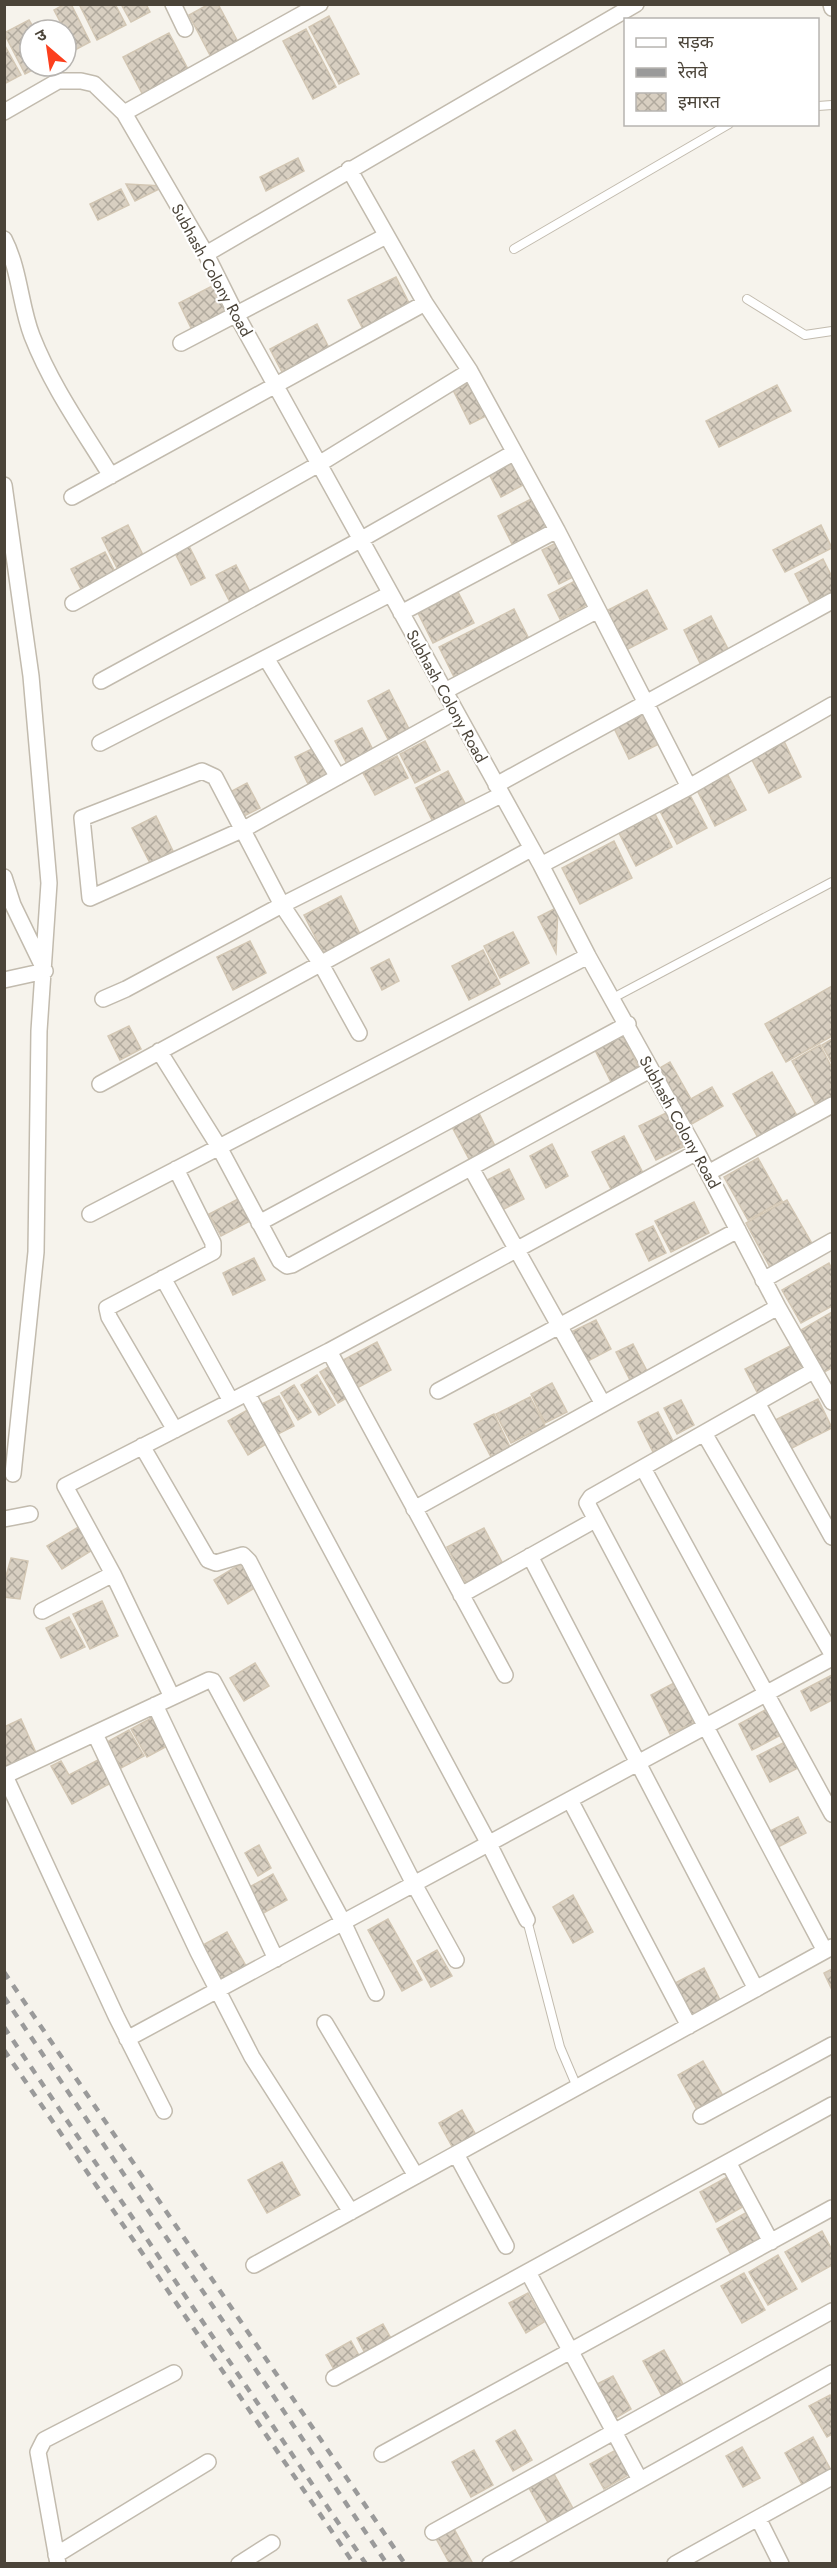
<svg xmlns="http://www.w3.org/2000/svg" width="837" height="2568" viewBox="0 0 837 2568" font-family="Jost,'Noto Sans Devanagari',sans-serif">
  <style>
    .building { fill: url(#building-cross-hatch); stroke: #d3c7b4; stroke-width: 1.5 }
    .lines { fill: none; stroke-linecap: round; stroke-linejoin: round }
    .service-casing { stroke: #c2bbae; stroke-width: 10 }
    .minor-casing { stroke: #c2bbae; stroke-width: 18 }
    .service { stroke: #fff; stroke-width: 8 }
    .minor { stroke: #fff; stroke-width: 15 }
    .rail { stroke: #9a9a9a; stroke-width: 4.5; stroke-dasharray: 8 8; stroke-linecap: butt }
    .labels { text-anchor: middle; stroke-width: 4.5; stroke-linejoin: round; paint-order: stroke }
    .street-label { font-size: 16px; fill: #4b4439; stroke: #fff }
  </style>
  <defs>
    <pattern id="building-cross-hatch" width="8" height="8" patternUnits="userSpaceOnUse" patternTransform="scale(1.5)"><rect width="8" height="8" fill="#d8cfc1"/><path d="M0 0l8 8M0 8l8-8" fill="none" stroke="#b1aa9e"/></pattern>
  </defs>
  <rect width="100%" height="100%" fill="#f6f3ec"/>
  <path class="building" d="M65,4H71L90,42L75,50L54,10Z
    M79,4H115L126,25L97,40Z
    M121,4H146L150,12L131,22Z
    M209,4H218L239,44L212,59L189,15Z
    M329,16L359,74L339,84L309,27Z
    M29,20L35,30H30V66H40L25,74L4,33Z
    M306,29L336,87L313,99L283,41Z
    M169,33L190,73L144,97L123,57Z
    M4,44L21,75L4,84Z
    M298,158L304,171L266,191L260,177Z
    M126,184L165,186L135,201Z
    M121,189L129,205L98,220L90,204Z
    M396,277L412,309L365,333L348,300Z
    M218,283L232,312L193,332L179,303Z
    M317,324L329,348L282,372L270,349Z
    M473,380L490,414L470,424L453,390Z
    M777,385L791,411L719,447L706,421Z
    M514,462L525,484L501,497L489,474Z
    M535,497L552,529L514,548L498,516Z
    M128,525L143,555L117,568L102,538Z
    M821,525L832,548L785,572L773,550Z
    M556,543L573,577L559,584L542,550Z
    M188,544L205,578L191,585L174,551Z
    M105,552L115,572L81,589L71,569Z
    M823,559L832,577V594L811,605L795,574Z
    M236,565L251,594L231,604L216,575Z
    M575,581L587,605L560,619L548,595Z
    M647,590L667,629L626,650L606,611Z
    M458,592L474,623L433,643L418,613Z
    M514,609L529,639L454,677L439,647Z
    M711,616L728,649L700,663L684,630Z
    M389,690L410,731L389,741L368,701Z
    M644,710L661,743L629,759L613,726Z
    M362,728L373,750L347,764L335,741Z
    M425,741L440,770L415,783L400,754Z
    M784,741L801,777L769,793L751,758Z
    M318,746L332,774L309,786L295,757Z
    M397,756L408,778L375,795L363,773Z
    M448,771L468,809L435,826L416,788Z
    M728,775L746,810L715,826L697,790Z
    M247,783L260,808L242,817L230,792Z
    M690,795L707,828L677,844L660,811Z
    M655,814L672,847L636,866L619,833Z
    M156,816L173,851L150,863L132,828Z
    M614,841L632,878L580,904L562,868Z
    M341,896L361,936L324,954L304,915Z
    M558,907L556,953L538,917Z
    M513,932L529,963L500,978L484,946Z
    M250,941L266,973L233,990L217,957Z
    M483,950L500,984L469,1000L452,966Z
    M389,959L399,981L382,990L371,968Z
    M832,986V1036L786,1062L765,1024Z
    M129,1026L141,1049L120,1060L108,1036Z
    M623,1036L640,1070L612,1084L595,1050Z
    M832,1039V1063L822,1045Z
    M820,1045L832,1068V1098L817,1107L792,1061Z
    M670,1062L691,1099L712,1087L723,1106L690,1125L658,1069Z
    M772,1072L799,1119L760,1141L733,1094Z
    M477,1109L495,1146L469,1159L450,1123Z
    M666,1113L683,1147L656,1160L639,1126Z
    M624,1136L643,1173L611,1189L592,1152Z
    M552,1144L568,1176L546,1188L530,1156Z
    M758,1158L782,1201L748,1220L724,1177Z
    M509,1169L524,1199L502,1210L487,1180Z
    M240,1198L252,1220L221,1236L209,1214Z
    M787,1200L814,1247L772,1271L746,1223Z
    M694,1202L709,1233L671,1252L655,1221Z
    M653,1226L666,1253L649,1261L636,1234Z
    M254,1258L265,1280L233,1295L223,1273Z
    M829,1263L832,1269V1306L801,1323L782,1290Z
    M832,1312V1368L824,1372L801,1330Z
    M596,1320L611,1349L586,1362L571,1332Z
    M377,1342L391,1370L357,1388L343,1360Z
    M633,1344L648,1373L631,1382L616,1352Z
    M794,1344L807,1369L758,1394L745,1369Z
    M333,1364L352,1395L338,1403L320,1372Z
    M317,1375L335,1405L319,1415L301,1385Z
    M552,1383L567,1412L545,1423L531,1394Z
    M294,1385L311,1412L298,1420L281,1393Z
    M279,1396L294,1426L274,1436L259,1405Z
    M530,1397L545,1426L511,1443L496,1414Z
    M818,1399L832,1428L788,1450L773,1421Z
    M681,1400L694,1425L677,1434L664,1408Z
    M251,1408L271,1441L248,1455L228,1421Z
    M658,1412L673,1441L653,1452L638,1422Z
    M494,1414L510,1447L491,1457L474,1424Z
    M80,1526L94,1549L62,1569L47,1546Z
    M484,1528L503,1564L466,1583L447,1547Z
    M11,1558L28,1561L20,1599L4,1597V1583Z
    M242,1563L256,1587L228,1604L214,1580Z
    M102,1601L118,1636L90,1649L73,1614Z
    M69,1617L85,1647L61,1658L46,1628Z
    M255,1663L269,1686L244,1701L230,1678Z
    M832,1675V1700L811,1711L801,1691Z
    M674,1683L694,1723L670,1734L651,1695Z
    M767,1709L781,1735L752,1750L739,1724Z
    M155,1716L171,1744L147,1757L131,1729Z
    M21,1719L36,1753L4,1768V1727Z
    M129,1730L144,1756L121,1768L107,1742Z
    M787,1741L800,1767L770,1782L757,1756Z
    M98,1760L111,1783L72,1804L51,1766L61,1761L69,1775Z
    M798,1817L806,1833L772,1850L764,1834Z
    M259,1845L271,1868L258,1876L245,1853Z
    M273,1874L287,1900L260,1915L246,1889Z
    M573,1895L593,1932L573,1943L553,1907Z
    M388,1919L422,1980L402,1991L368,1930Z
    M227,1932L246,1966L220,1980L201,1946Z
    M437,1950L452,1976L431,1987L417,1961Z
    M704,1968L721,2002L692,2017L675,1983Z
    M832,1969V1990L824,1973Z
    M703,2061L723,2096L697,2110L678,2075Z
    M462,2110L476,2135L453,2148L439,2123Z
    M282,2162L300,2195L267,2213L248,2180Z
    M729,2176L746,2205L716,2222L700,2192Z
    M749,2211L766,2242L734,2260L717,2229Z
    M822,2231L832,2250V2265L802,2282L785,2252Z
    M778,2255L797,2289L768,2305L749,2272Z
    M744,2273L765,2310L742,2323L721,2286Z
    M528,2293L544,2322L526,2333L509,2303Z
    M383,2324L393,2342L367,2357L357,2338Z
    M351,2341L361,2359L336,2373L326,2355Z
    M664,2350L683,2384L662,2396L643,2361Z
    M613,2376L631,2409L614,2419L595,2385Z
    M830,2395L832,2400V2434L827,2437L809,2406Z
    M515,2430L532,2460L513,2471L496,2441Z
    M813,2437L832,2472L805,2490L785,2453Z
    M742,2447L760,2478L743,2487L726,2456Z
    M474,2450L493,2485L471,2497L452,2462Z
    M616,2450L630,2474L604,2489L590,2464Z
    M554,2474L575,2512L550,2526L529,2488Z
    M452,2525L473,2564H450L434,2535Z"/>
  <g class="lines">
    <g class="service-casing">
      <path id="service" d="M818,106L832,105
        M514,249L729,124
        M747,299L805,335L832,331
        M613,998L832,882
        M527,1920L560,2047L577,2087"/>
    </g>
    <g class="minor-casing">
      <path id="minor" d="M173,4L185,29
        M831,4L832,8
        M4,112L58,81H81L94,84L124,113L206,254L236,314L541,865L588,956L697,1152L778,1307L832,1402
        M124,113L320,4
        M349,169L425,303L470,371L557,530L689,787
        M4,239C20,270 20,305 32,336C52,387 83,430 111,476
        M206,254L636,4
        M181,343L386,236
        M4,485L31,676L49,883L39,1031L36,1252L13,1474
        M72,497L425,303
        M73,603L319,464L470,371
        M401,613L557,530
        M266,658L338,777
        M101,681L360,540L513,453
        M445,691L598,610
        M100,743L390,594
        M496,785L832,601
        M541,865L689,787L832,705
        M4,877L13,905L45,971L4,980
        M103,999L126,989L282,905L501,795
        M359,1033L321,964L282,905L215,777L202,771L82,818L90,898L244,829L455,712
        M159,1051L219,1147L280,1261L287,1266L292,1265L650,1070
        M100,1084L531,849
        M471,1168L603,1404
        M708,1173L832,1105
        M90,1214L588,956
        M259,1223L628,1024
        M163,1278L231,1401
        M763,1280L832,1241
        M329,1351L505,1675
        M813,1371L591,1497L587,1503L825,1951
        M438,1391L738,1230
        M247,1393L489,1844L527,1920
        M757,1403L832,1537
        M175,1430L109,1317L107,1308L213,1252V1243L176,1169
        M704,1433L832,1654
        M142,1446L208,1560L216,1563L243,1555L249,1561L414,1884L456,1960
        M643,1468L832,1814
        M414,1509L778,1307
        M4,1519L30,1514
        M530,1556L756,1989
        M461,1595L595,1520
        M42,1611L113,1574
        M172,1697L113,1574L65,1486L329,1351L697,1152
        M155,1705L276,1959
        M95,1734L198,1952L252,2057L351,2212
        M4,1776L209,1680L213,1681L343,1922L376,1993
        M5,1776L116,2016L164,2111
        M570,1800L689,2026
        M325,2023L416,2176
        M127,2039L832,1658
        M701,2116L832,2045
        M456,2154L506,2246
        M728,2162L771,2242
        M254,2265L832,1947
        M528,2272L640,2480
        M334,2378L832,2105
        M382,2454L832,2208
        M758,2518L781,2564
        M433,2532L832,2311
        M56,2555L208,2462
        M58,2564L38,2452L44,2440L174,2373
        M239,2564L272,2543
        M490,2564L832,2373
        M675,2564L832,2477"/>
    </g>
    <use href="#service" class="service"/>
    <use href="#minor" class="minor"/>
    <path class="rail" d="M4,1972L405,2564
      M4,1997L387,2564
      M4,2027L366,2564
      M4,2050L354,2564"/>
  </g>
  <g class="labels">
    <g class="street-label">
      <text transform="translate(212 270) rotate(61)" y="6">Subhash Colony Road</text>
      <text transform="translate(447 696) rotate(61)" y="6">Subhash Colony Road</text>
      <text transform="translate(680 1122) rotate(61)" y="6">Subhash Colony Road</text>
    </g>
  </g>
  <rect width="837" height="2568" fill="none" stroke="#4b4439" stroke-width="12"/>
  <rect x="624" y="18" width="195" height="108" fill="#ffffff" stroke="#b7b4b0" stroke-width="1.5"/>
  <rect x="636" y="38" width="30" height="9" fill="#ffffff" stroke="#b7b4b0" stroke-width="1.5"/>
  <text x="678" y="48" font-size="18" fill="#4b4439">सड़क</text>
  <rect x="636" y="68" width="30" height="9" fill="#9a9a9a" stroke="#b7b4b0" stroke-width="1.5"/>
  <text x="678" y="78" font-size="18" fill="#4b4439">रेलवे</text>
  <rect x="636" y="93" width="30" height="18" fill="url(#building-cross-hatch)" stroke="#b7b4b0" stroke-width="1.5"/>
  <text x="678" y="108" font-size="18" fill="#4b4439">इमारत</text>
  <g transform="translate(48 48) rotate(331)"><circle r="28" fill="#ffffff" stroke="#b7b4b0" stroke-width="1.5"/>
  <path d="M0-4.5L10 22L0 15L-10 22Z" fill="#fc3f1d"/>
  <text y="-9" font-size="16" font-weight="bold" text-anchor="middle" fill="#4b4439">उ</text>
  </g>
</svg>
